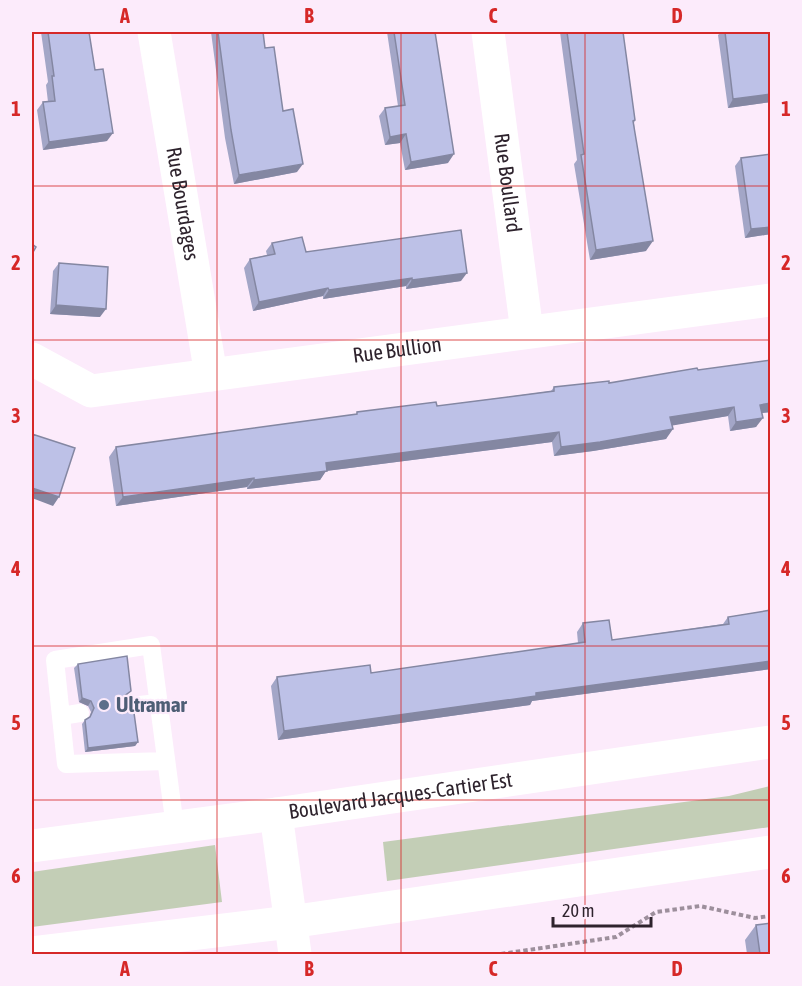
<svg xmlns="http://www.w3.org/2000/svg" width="802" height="986" viewBox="0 0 802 986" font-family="'Asap Condensed',sans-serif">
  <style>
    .green { fill: #c3ceb6 }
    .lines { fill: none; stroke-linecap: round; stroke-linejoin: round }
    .path { stroke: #9d8f9c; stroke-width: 4; stroke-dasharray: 4.5 3; stroke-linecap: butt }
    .lane { stroke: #fff; stroke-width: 18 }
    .street { stroke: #fff; stroke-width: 33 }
    .secondary { stroke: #fff; stroke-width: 33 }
    .wall { fill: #a3a6c7 }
    .shaded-wall { fill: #8487a2 }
    .building { fill: #bdc1e7; stroke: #8487a2; stroke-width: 1.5 }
    .grid { fill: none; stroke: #d62828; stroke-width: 1.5; stroke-opacity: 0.55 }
    .service-dot { fill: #5c6f8a; stroke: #fcebfb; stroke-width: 2 }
    .labels { text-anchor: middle; stroke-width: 4.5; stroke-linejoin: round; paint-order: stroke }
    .street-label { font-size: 21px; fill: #2e232d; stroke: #fcebfb }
    .service-label { font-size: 21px; font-weight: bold; fill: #4e5e75; stroke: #fcebfb; text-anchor: start }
    .neatline { fill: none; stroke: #d62828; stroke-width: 2 }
    .grid-label { font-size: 20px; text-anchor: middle; font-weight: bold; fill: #d62828 }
  </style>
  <rect width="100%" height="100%" fill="#fcebfb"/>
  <path class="green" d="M770,786V827L387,881L383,842L729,796Z
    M215,845L222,902L32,927V872Z"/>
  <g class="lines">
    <path class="path" d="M501,954L616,937L656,912L700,906L755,918L770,916"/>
    <path class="lane" d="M130,706L158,703
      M61,716L80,713
      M166,761L66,764L55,660L151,645L175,827"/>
    <g class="street">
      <path id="s1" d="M154,32L211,375"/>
      <path id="s2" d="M488,32L527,332"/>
      <path id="s3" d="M32,359L91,391L770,300"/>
    </g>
    <g class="secondary">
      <path d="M276,814L295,954"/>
      <path id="s4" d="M32,846L276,814L770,742"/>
      <path d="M32,953L290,922L770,852"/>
    </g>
  </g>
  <path class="wall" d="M41,32H89L107,141L43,150L37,110L43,102H48L46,85L48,82Z
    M211,32H263L265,48L283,111L297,172L234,184L225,138Z
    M387,32H435L448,163L405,170L400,143L385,145L379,116L385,108L398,106Z
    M560,32H623L635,120L634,123L646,251L590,260L574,164L577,160Z
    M721,32H771V102L728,108L718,35Z
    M771,154V234L745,238L735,166L741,158Z
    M272,243L306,252L461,281L406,289V286L323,299V296L253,311L244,268L250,259L267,255L266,251Z
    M59,263L100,317L50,314L53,271Z
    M698,370L771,412L762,413L756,427L730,431L728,416L672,425L666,439L593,451L554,456L552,442L326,471L320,480L247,489V487L116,506L109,457L116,447L356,415L357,412L437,406L551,391L554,387L609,383Z
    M771,610V669L532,701L530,705L278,740L271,686L277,677L371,673L578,643L577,632L583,623L612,640L723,624L728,617Z
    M78,664L128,695L123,699L122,703L138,742L135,746L85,752L82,724L85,720L89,718L91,712L88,706L79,702L74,668Z
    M756,925L771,954H747L745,940Z"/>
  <path class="shaded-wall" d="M771,94V102L728,108L733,99Z
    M113,133L107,141L43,150L49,142Z
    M406,134L400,143L385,145L390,137Z
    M454,154L448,163L405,170L411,162Z
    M303,164L297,172L234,184L239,175Z
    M771,227V234L745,238L751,229Z
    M653,241L646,251L590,260L596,250Z
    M467,273L461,281L406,289L412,280Z
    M412,278L406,286L323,299L329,290Z
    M328,288L323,296L253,311L259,302Z
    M56,305L106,309L100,317L50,314Z
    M771,403V412L754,414L760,405Z
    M734,407L728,416L664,427L670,417Z
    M763,418L756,427L730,431L736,422Z
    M673,429L666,439L593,451L554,456L561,447Z
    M559,432L552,442L326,471L320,480L247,489L254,480L326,463Z
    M254,478L247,487L116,506L123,497Z
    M32,488L59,497L53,506L32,498Z
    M771,661V669L532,701L530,705L278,740L284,731L536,693Z
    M82,698L91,701L88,706L79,702Z
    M138,742L135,746L85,752L88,748Z"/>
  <path class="building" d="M48,32H89L95,70L103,69L113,133L49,142L43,102L55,101L52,76H54Z
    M218,32H263L265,48L274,47L283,111L293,109L303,164L239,175L231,130Z
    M394,32H435L454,154L411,162L406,134L390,137L385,108L405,105Z
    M567,32H623L635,120L633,121L653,241L596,250L581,155L584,154Z
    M725,32H771V94L733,99Z
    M771,154V227L751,229L741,158Z
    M461,230L467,273L412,280V278L329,290L328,288L259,302L250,259L275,254L272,243L302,237L306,252Z
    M32,244L36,247L32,254Z
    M59,263L108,267L106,309L56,305Z
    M771,360V403L760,405L763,418L736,422L734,407L670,417L673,429L600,442L561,447L559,432L326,463L327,471L254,480V478L123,497L116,447L357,414V412L436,402L437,406L554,391V387L609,381V383L697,368L698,370Z
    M32,434L75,448L59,497L32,488Z
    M771,610V661L536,693V696L284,731L277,677L370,665L371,673L585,642L583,623L609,620L612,640L729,624L728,617Z
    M127,656L131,691L123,697L122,703L128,712L134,713L138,742L88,748L85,720L90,717L94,708L91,701L82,698L78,664Z
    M771,923V954H760L756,925Z"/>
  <path class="grid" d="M217,32V954M401,32V954M585,32V954M32,186H770M32,340H770M32,493H770M32,646H770M32,800H770"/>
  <circle class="service-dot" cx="104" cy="705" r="6"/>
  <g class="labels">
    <g class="street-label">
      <text dy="7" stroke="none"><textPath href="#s2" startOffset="152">Rue Boullard</textPath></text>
      <text dy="7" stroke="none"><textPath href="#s1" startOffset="174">Rue Bourdages</textPath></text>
      <text dy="7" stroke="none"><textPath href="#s3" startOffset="376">Rue Bullion</textPath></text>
      <text dy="7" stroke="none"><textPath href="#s4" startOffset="372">Boulevard Jacques-Cartier Est</textPath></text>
    </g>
    <g class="service-label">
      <text x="116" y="712">Ultramar</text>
    </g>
  </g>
  <rect width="802" height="986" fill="none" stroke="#fcebfb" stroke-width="66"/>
  <path d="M553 917v9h98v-9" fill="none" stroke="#2e232d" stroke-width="3"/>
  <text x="562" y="917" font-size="18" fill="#2e232d" stroke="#fcebfb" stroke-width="4.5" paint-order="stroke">20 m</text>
  <rect x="33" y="33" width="736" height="920" class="neatline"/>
  <g class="grid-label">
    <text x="125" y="23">A</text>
    <text x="309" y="23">B</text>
    <text x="493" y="23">C</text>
    <text x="677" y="23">D</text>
    <text x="16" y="116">1</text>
    <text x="786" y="116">1</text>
    <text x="16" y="270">2</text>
    <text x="786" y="270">2</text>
    <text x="16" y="423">3</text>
    <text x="786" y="423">3</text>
    <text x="16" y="576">4</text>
    <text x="786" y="576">4</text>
    <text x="16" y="730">5</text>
    <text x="786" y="730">5</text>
    <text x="16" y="883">6</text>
    <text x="786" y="883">6</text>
    <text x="125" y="976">A</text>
    <text x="309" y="976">B</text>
    <text x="493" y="976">C</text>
    <text x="677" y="976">D</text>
  </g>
</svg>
